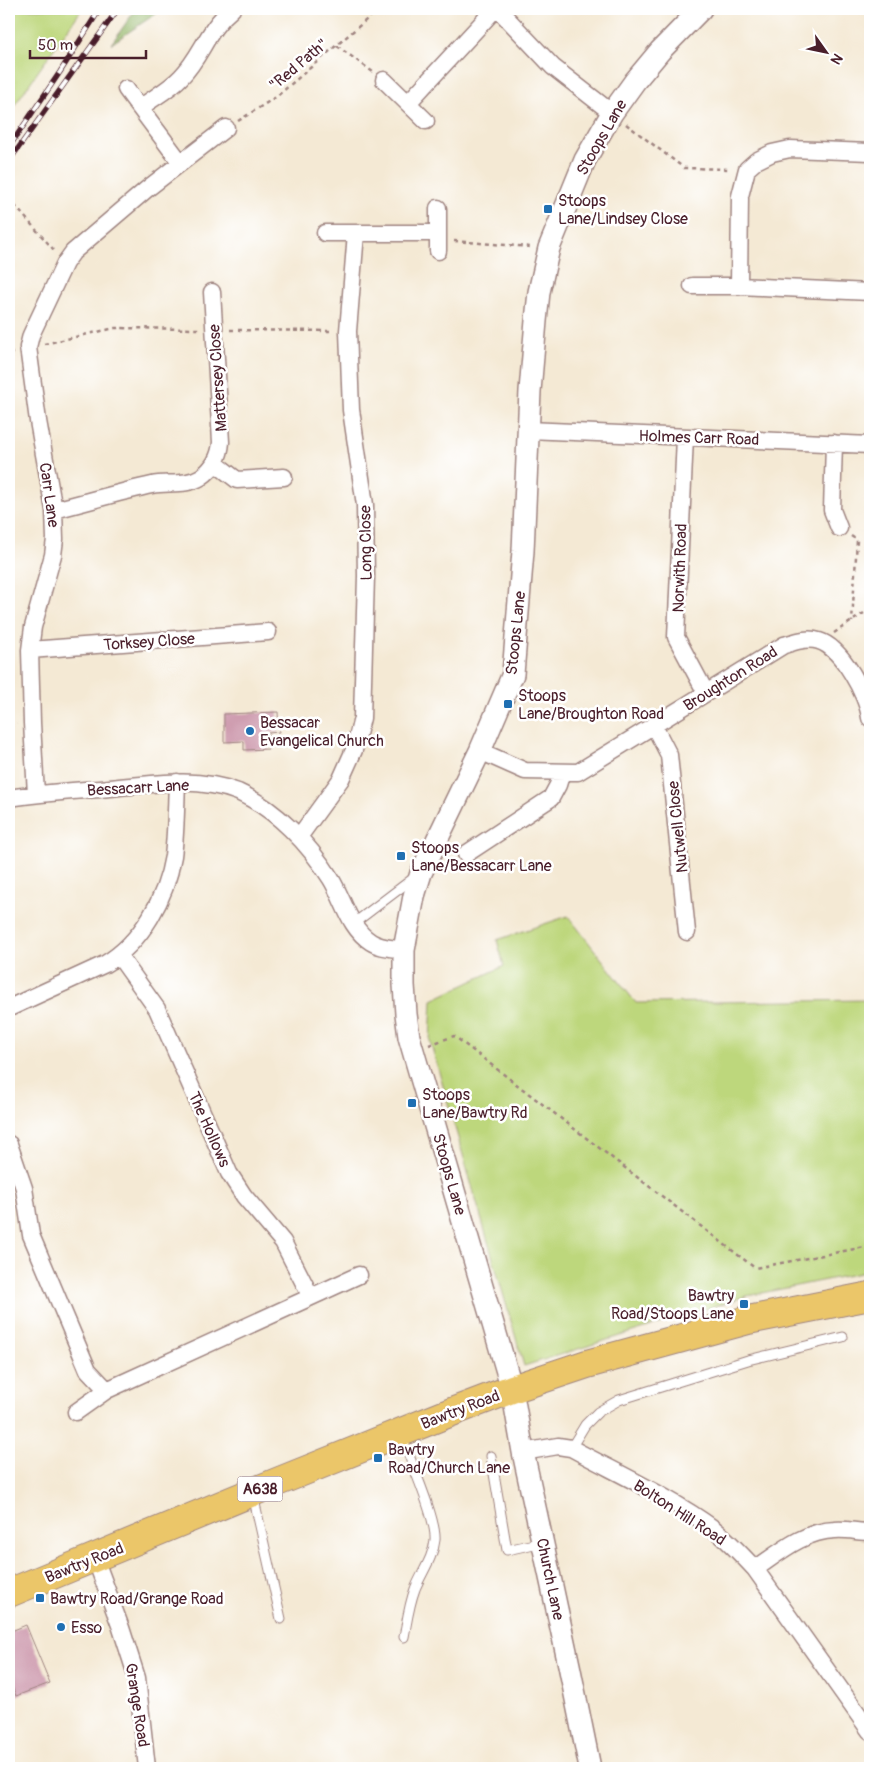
<svg xmlns="http://www.w3.org/2000/svg" width="879" height="1777" viewBox="0 0 879 1777" font-family="Pangolin,sans-serif">
  <style>
    .green { fill: #bdd77c; stroke: #847b54 }
    .forest { fill: #96b86c; stroke: #706c4c }
    .building { fill: #cf9db0 }
    .lines { fill: none; stroke-linecap: round; stroke-linejoin: round }
    .service-casing { stroke: #9f8480; stroke-width: 11 }
    .minor-casing { stroke: #9f8480; stroke-width: 19 }
    .tertiary-casing { stroke: #9f8480; stroke-width: 24 }
    .trunk-casing { stroke: #9f8480; stroke-width: 30 }
    .path { stroke: #9f8480; stroke-width: 2.5; stroke-dasharray: 4 4; stroke-linecap: butt }
    .service { stroke: #fff; stroke-width: 9 }
    .minor { stroke: #fff; stroke-width: 16 }
    .tertiary { stroke: #fff; stroke-width: 21 }
    .trunk { stroke: #ebc669; stroke-width: 28 }
    .rail-casing { stroke: #4a1f2b; stroke-width: 5.5 }
    .rail { stroke: #fff; stroke-width: 4; stroke-dasharray: 11; stroke-linecap: butt }
    .poi-dot { fill: #1f6fb2; stroke: #fff; stroke-width: 2 }
    .labels { text-anchor: middle; stroke-width: 5; stroke-linejoin: round; paint-order: stroke }
    .shield { fill: #fff; stroke: #80626b; stroke-width: 1 }
    .shield-label { font-size: 15px; font-weight: bold; fill: #4a1f2b }
    .street-label { font-size: 16px; fill: #4a1f2b; stroke: #fff }
    .poi-label { font-size: 16px; fill: #4a1f2b; stroke: #fff; text-anchor: start }
  </style>
  <rect width="100%" height="100%" fill="#fff"/>
  <filter id="ink" filterUnits="userSpaceOnUse"><feTurbulence type="fractalNoise" baseFrequency=".02" numOctaves="2"/><feDisplacementMap in="SourceGraphic" scale="10" xChannelSelector="R" yChannelSelector="G"/><feConvolveMatrix kernelMatrix="1 2 1 2 8 2 1 2 1" color-interpolation-filters="sRGB"/></filter>
  <filter id="wash" filterUnits="userSpaceOnUse"><feTurbulence type="fractalNoise" baseFrequency=".0096" numOctaves="4" result="noise"/><feDisplacementMap in="SourceGraphic" scale="20" xChannelSelector="R" yChannelSelector="G"/><feGaussianBlur stdDeviation="1.12" result="paint"/><feColorMatrix in="noise" values="0 0 0 0 0 0 0 0 0 0 0 0 0 0 0 0 0 1.4 0 .05"/><feComposite in="paint" operator="in"/></filter>
  <g filter="url(#wash)">
    <rect width="100%" height="100%" fill="#f4e9d4"/>
    <path class="green" d="M9,9H82L9,113Z
      M568,916L636,1003L870,1000V1271L747,1296L524,1366L430,1041L432,1000L504,966L497,940Z"/>
    <path class="forest" d="M136,9H163L111,44Z"/>
    <g id="blocks">
      <path class="building" d="M278,712L279,732L268,733L269,749L244,750V741L224,742V714Z
        M26,1625L50,1683L16,1696L9,1679V1632Z"/>
    </g>
  </g>
  <g filter="url(#ink)">
    <use href="#blocks" fill-opacity="0" stroke="#9f8480" stroke-width="1"/>
    <g class="lines">
      <g class="service-casing">
        <path id="service" d="M353,924L415,877
          M401,1435C409,1457 437,1520 435,1540C433,1558 422,1572 415,1589C409,1605 407,1621 404,1637
          M571,1448L585,1425L598,1412L619,1400L748,1360L843,1337
          M491,1456L507,1550L543,1542
          M253,1495L281,1619"/>
      </g>
      <g class="minor-casing">
        <path id="minor" d="M498,9L553,67L612,113
          M384,80L426,121
          M126,89L140,108
          M408,103L495,9
          M181,163L140,108C153,98 170,89 181,77C202,56 207,29 232,9
          M325,233H438
          M438,251V208
          M692,286H739L870,292
          M739,286L740,196L747,169L756,161L772,153L790,149L870,152
          M528,430L870,445
          M685,437L676,637L706,693
          M834,443L832,510L839,528
          M215,463L237,480L284,477
          M54,510C87,502 119,492 152,485C167,482 187,486 201,477C214,468 220,457 221,442L212,292
          M30,650L268,632
          M654,726L669,755L687,932
          M480,751L525,771L578,772L784,645C795,642 807,637 819,641C841,647 868,696 870,718
          M36,794L32,723L30,650L33,627L53,555L55,539L54,510L38,421L28,347L31,335L65,263L73,252L147,189L226,128
          M9,798C42,793 76,791 110,788C152,784 198,776 238,792C276,809 309,844 331,879C344,900 349,928 371,942C380,948 393,948 404,950
          M299,837L341,779L354,750L362,718L366,576L365,505L351,410L348,331L356,233
          M466,854L551,798L558,785L562,772
          M9,1008L105,964C142,942 166,898 173,856C176,832 176,806 177,782
          M9,1144L24,1188L31,1235L88,1370L107,1390L311,1297L283,1242L244,1196L229,1173L157,1009L119,956
          M311,1297L359,1275
          M76,1412L107,1390
          M523,1452L558,1446L571,1448C617,1473 672,1498 714,1529C729,1541 742,1555 755,1569L870,1731
          M95,1558L121,1628L137,1678L147,1768
          M755,1569C780,1552 804,1531 835,1530C847,1529 859,1532 870,1532"/>
      </g>
      <g class="tertiary-casing">
        <path id="tertiary" d="M590,1768L569,1665L523,1452L512,1389L409,1037L406,1014L404,985V950L414,896L421,873L480,751L513,674L523,551L530,391L536,321L539,292L549,248L585,160L612,113L635,81L660,51L701,9"/>
      </g>
      <g class="trunk-casing">
        <path id="trunk" d="M9,1593L277,1482L444,1415L512,1389L587,1364L748,1320L870,1296"/>
      </g>
      <path class="path" d="M337,46L373,72
        M238,121L276,97L379,9
        M626,124L684,168L731,169
        M9,199L54,250
        M454,241L531,247
        M230,330L332,331
        M44,344L115,328L199,329
        M9,354L15,352
        M851,536L857,540L852,622
        M834,633L870,609
        M9,725L17,724
        M429,1045L454,1036L755,1268L870,1246"/>
      <use href="#service" class="service"/>
      <use href="#minor" class="minor"/>
      <use href="#tertiary" class="tertiary"/>
      <use href="#trunk" class="trunk"/>
      <g class="rail-casing">
        <path id="rail" d="M9,147L60,72L100,9
          M9,161L118,9"/>
      </g>
      <use href="#rail" class="rail"/>
    </g>
  </g>
  <g class="poi-dot">
    <rect x="543" y="204" width="10" height="10" rx="2.5"/>
    <rect x="503" y="699" width="10" height="10" rx="2.5"/>
    <circle cx="250" cy="731" r="5"/>
    <rect x="396" y="851" width="10" height="10" rx="2.5"/>
    <rect x="407" y="1098" width="10" height="10" rx="2.5"/>
    <rect x="739" y="1299" width="10" height="10" rx="2.5"/>
    <rect x="373" y="1453" width="10" height="10" rx="2.5"/>
    <rect x="35" y="1593" width="10" height="10" rx="2.5"/>
    <circle cx="61" cy="1627" r="5"/>
  </g>
  <g class="labels">
    <rect class="shield" x="237.5" y="1476.5" width="45" height="25" rx="4"/>
    <g class="shield-label">
      <text x="260" y="1494">A638</text>
    </g>
    <g class="street-label">
      <text transform="translate(298 64) rotate(-40)" y="6">"Red Path"</text>
      <text transform="translate(601 137) rotate(-60)" y="6">Stoops Lane</text>
      <text transform="translate(217 378) rotate(-94)" y="6">Mattersey Close</text>
      <text transform="translate(699 437) rotate(2)" y="6">Holmes Carr Road</text>
      <text transform="translate(50 495) rotate(82)" y="6">Carr Lane</text>
      <text transform="translate(365 543) rotate(-91)" y="6">Long Close</text>
      <text transform="translate(679 568) rotate(-88)" y="6">Norwith Road</text>
      <text transform="translate(515 633) rotate(-84)" y="6">Stoops Lane</text>
      <text transform="translate(149 641) rotate(-4)" y="6">Torksey Close</text>
      <text transform="translate(730 678) rotate(-32)" y="6">Broughton Road</text>
      <text transform="translate(138 787) rotate(-3)" y="6">Bessacarr Lane</text>
      <text transform="translate(677 827) rotate(-96)" y="6">Nutwell Close</text>
      <text transform="translate(210 1129) rotate(66)" y="6">The Hollows</text>
      <text transform="translate(450 1174) rotate(74)" y="6">Stoops Lane</text>
      <text transform="translate(460 1409) rotate(-21)" y="6">Bawtry Road</text>
      <text transform="translate(680 1512) rotate(33)" y="6">Bolton Hill Road</text>
      <text transform="translate(84 1562) rotate(-22)" y="6">Bawtry Road</text>
      <text transform="translate(551 1579) rotate(78)" y="6">Church Lane</text>
      <text transform="translate(138 1705) rotate(81)" y="6">Grange Road</text>
    </g>
    <g class="poi-label">
      <text x="558" y="206">Stoops<tspan x="558" dy="18">Lane/Lindsey Close</tspan></text>
      <text x="518" y="701">Stoops<tspan x="518" dy="18">Lane/Broughton Road</tspan></text>
      <text x="260" y="728">Bessacar<tspan x="260" dy="18">Evangelical Church</tspan></text>
      <text x="411" y="853">Stoops<tspan x="411" dy="18">Lane/Bessacarr Lane</tspan></text>
      <text x="422" y="1100">Stoops<tspan x="422" dy="18">Lane/Bawtry Rd</tspan></text>
      <text x="734" y="1301" text-anchor="end">Bawtry<tspan x="734" dy="18">Road/Stoops Lane</tspan></text>
      <text x="388" y="1455">Bawtry<tspan x="388" dy="18">Road/Church Lane</tspan></text>
      <text x="50" y="1604">Bawtry Road/Grange Road</text>
      <text x="71" y="1633">Esso</text>
    </g>
  </g>
  <rect width="879" height="1777" fill="none" stroke="#fff" stroke-width="30"/>
  <g transform="translate(826 52) rotate(123)" stroke="#ffffff" stroke-width="4" paint-order="stroke">
  <path d="M0-4L9 19L0 12L-9 19Z" fill="#4a1f2b"/>
  <text y="-8" font-size="14" font-weight="bold" text-anchor="middle" fill="#4a1f2b">N</text>
  </g>
  <path d="M30 50v8h116v-8" fill="none" stroke="#4a1f2b" stroke-width="2.5"/>
  <text x="38" y="50" font-size="15" fill="#4a1f2b" stroke="#ffffff" stroke-width="4" paint-order="stroke">50 m</text>
</svg>
